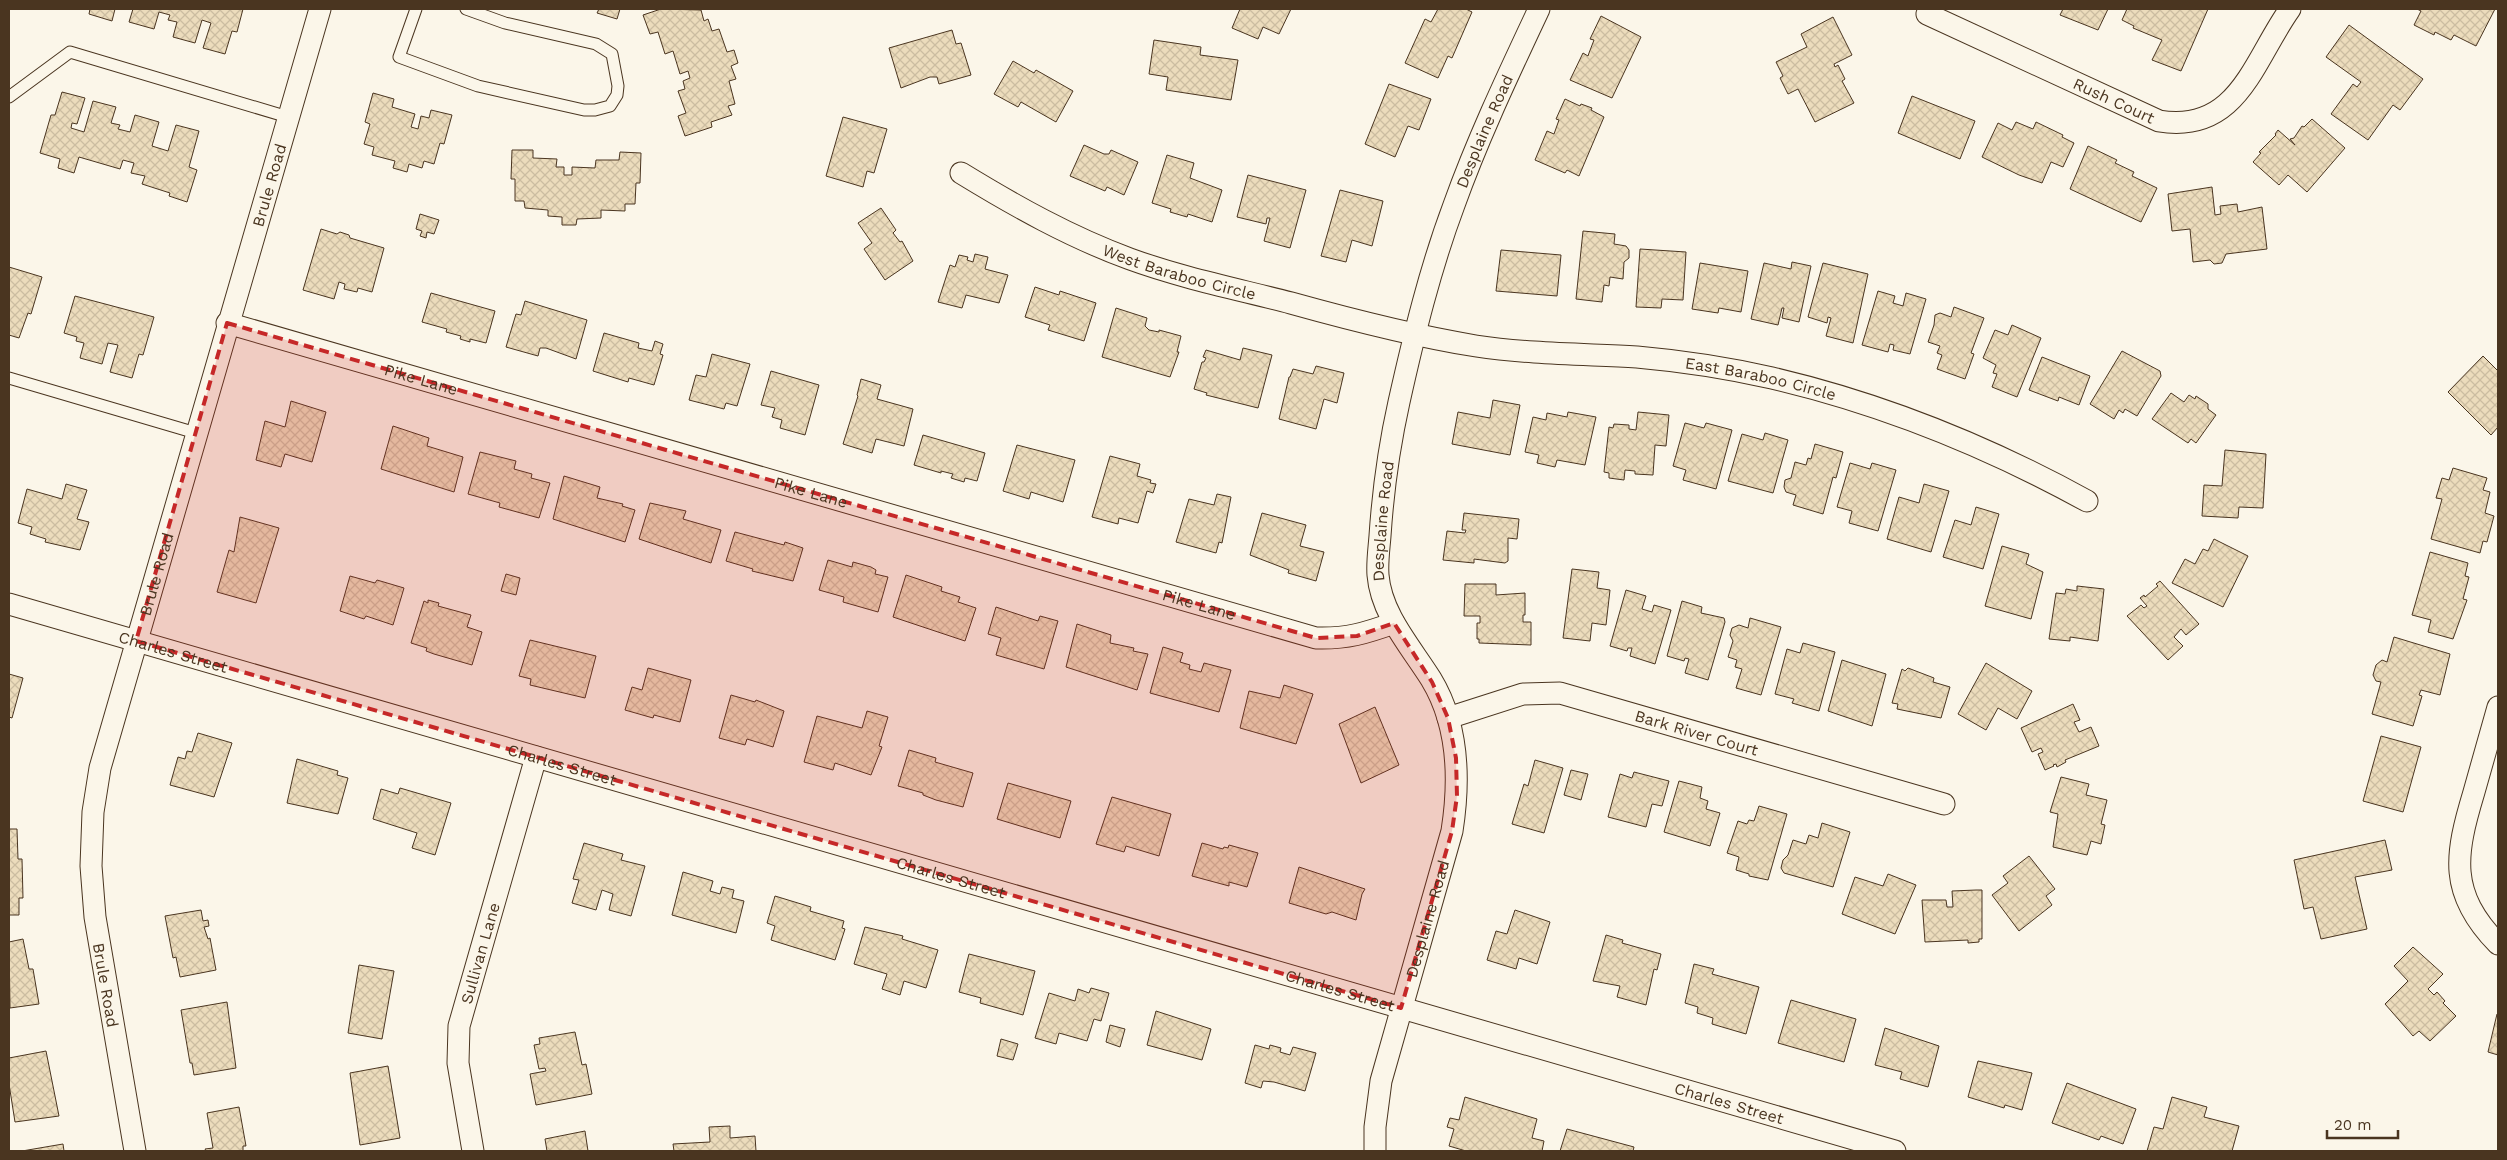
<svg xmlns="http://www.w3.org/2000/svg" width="2507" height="1160" viewBox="0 0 2507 1160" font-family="'Work Sans',sans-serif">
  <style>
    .building { fill: url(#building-cross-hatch); stroke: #4a3520 }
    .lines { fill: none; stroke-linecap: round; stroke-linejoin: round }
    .lane-casing { stroke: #4a3520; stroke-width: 13 }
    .street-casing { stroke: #4a3520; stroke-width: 23 }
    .lane { stroke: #fbf6e9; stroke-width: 11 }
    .street { stroke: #fbf6e9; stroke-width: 21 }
    .marked { fill: #c62828; fill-opacity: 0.2; stroke: #c62828; stroke-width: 4; stroke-dasharray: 10 6; stroke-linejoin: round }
    .labels { text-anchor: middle; stroke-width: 4; stroke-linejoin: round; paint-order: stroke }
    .street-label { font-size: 16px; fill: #4a3520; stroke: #fbf6e9 }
  </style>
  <defs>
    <pattern id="building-cross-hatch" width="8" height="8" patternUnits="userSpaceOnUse" patternTransform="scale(1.25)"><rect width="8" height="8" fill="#ecdcbc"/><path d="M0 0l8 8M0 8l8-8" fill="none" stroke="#ccbda1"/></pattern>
  </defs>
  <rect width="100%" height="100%" fill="#fbf6e9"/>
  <path class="building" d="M90,9H115L112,21L89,14Z
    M133,9H243L237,32L232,31L225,54L203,48L211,23L202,20L195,43L173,37L177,22L168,20L170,15L159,12L154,29L129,22Z
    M599,9H620L617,19L597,13Z
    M661,9L701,10L704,21L708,19L712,31L719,29L727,52L734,50L738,63L731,66L736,79L729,81L735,104L728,106L732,115L711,122L712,127L685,136L678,116L686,113L678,91L685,89L683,81L690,78L688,71L680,74L673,51L665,54L658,32L650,34L643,15Z
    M1240,9H1291L1279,34L1263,27L1258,39L1232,28Z
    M1438,9H1466L1472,12L1452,58L1448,56L1438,78L1405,63L1425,19L1431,22Z
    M2063,9H2108L2098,30L2060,15Z
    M2127,9H2208L2181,71L2152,60L2162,40L2133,28L2134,26L2122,20Z
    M2417,9H2495L2476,46L2454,35L2451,40L2435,32L2434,35L2414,25L2421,11Z
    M1601,16L1641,37L1612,98L1570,80L1583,53L1588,56L1589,53L1594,40L1590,39Z
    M1833,17L1852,55L1834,64L1835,67L1838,65L1845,79L1842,81L1854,103L1815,122L1798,89L1788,94L1780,78L1783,76L1776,62L1807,47L1801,34Z
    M2349,25L2423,79L2400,110L2393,105L2368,140L2331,114L2353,84L2357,87L2361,82L2326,57Z
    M952,30L956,44L961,43L971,75L939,84L937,77H930L901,88L889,48Z
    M1154,40L1201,47L1200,55L1238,60L1231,100L1166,90L1168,77L1149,74Z
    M1013,61L1034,73L1036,70L1073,91L1056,122L1021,102L1018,107L994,94Z
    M1389,84L1431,99L1419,130L1408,126L1395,157L1365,144Z
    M62,92L85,98L77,124L72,123L71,128L84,132L93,101L116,107L111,123L120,125L118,129L130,132L135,115L159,122L152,146L168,151L176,125L199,131L189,167L197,170L187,202L169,196L170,193L142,184L145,176L131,173L134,163L123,160L120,169L79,157L74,173L58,168L60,159L40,153L51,115H55Z
    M373,93L394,99L392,107L415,114L411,127L418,129L421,116L429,118L431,110L452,115L444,144L440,143L434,164L424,161L422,168L409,164L407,172L393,168L395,161L372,155L374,147L364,144L370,124L365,122Z
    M1912,96L1975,121L1960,159L1898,133Z
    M1565,99L1580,106L1581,104L1592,108L1591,110L1604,117L1579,176L1567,170L1565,173L1535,160L1547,131L1554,134L1559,120L1556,119Z
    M843,117L887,129L874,173L867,171L863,187L826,176Z
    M2312,119L2345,148L2307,192L2288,175L2279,185L2253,162L2261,153L2259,152L2276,135L2275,134L2278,130L2295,145L2290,139L2294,138L2302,126L2304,127Z
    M2016,122L2033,129L2036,122L2063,135L2062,137L2074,143L2063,167L2051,162L2042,183L2019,175L1982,157L1998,123L2012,130Z
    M1084,145L1104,154H1109L1111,150L1138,162L1124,195L1107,187L1105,191L1070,176Z
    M2088,146L2117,160L2115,163L2134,172L2132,176L2157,188L2141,222L2070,189Z
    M512,150H533V158L557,159L556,167H564V175H572V167L595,168L596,160H619L620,152L641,153L640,183H636L635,204H625V211L601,210V218L577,219L576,225H562V217L548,216V210L525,208L524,201H515V179H511Z
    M1167,155L1194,163L1190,178L1222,190L1212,222L1188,214L1187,217L1170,212L1171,209L1152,203Z
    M1248,175L1306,190L1290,248L1264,241L1270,218H1267L1266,224L1237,217Z
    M2212,187L2215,215L2221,214L2220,206L2237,204L2238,212L2262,207L2267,249L2226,254L2222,263L2214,264L2210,260L2193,262L2190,229L2172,231L2168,194Z
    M1340,190L1383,201L1372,246L1352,240L1346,262L1321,256Z
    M881,208L896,230L893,233L900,242L902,241L913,261L885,280L864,249L872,243L858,223Z
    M420,214L439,220L434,234L427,232L426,238L420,236L422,231L416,229Z
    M321,229L337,234L340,232L349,235L350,238L384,248L372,292L358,288L357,292L344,289L345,284L339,282L334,299L303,290Z
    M1583,231L1615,234L1614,244L1626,246L1629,250V258L1624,262L1623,279L1610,277L1609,286L1604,285L1602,302L1576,299Z
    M1640,249L1686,252L1683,300L1662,299L1661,308L1636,307Z
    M1501,250L1561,255L1557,296L1496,291Z
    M975,254L988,257L985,269L1008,275L999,303L966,295L962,308L938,302L950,265L955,267L959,255L968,257L967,260L973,262Z
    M1792,262L1811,266L1799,322L1782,318L1784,308H1782L1778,325L1751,319L1764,263L1791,269Z
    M1700,263L1748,271L1741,312L1719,308L1718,313L1692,309Z
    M1823,263L1868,274L1853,343L1826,336L1831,318L1828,317L1827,323L1808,317Z
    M9,267L42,277L31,314L28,313L19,338L9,335Z
    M1035,287L1059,295L1060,291L1096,303L1084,341L1048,330L1050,325L1025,317Z
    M1878,291L1895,296L1893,303L1903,306L1906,293L1926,299L1910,354L1893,350L1894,345L1890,344L1888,352L1862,345Z
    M431,293L495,311L486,343L470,339V342L460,339L461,336L446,332L447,329L422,322Z
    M75,296L154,317L143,355L139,354L132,378L110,372L118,345L108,343L102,364L80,358L84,343L76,341L77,337L64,333Z
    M525,301L587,320L576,359L546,348H540L538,356L506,347L516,314L521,315Z
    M1954,307L1984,318L1971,353L1974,354L1965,379L1937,369L1942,355L1937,353L1940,346L1928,342L1934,325L1935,315L1940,313L1951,317Z
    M1116,308L1147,318L1145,326L1149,330L1159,332V330L1181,336L1177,352H1179L1170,377L1102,357Z
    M2012,325L2041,338L2017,397L1992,387L1997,374L1993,373L1996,365L1983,358L1995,330L2008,335Z
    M604,333L639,343L638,348L652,351L655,341L663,344L660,354L663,355L654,385L629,378L628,382L593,371Z
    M1243,348L1272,355L1258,408L1206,395L1207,393L1194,389L1202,362H1204L1206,358L1203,357L1206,350L1240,360Z
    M2122,351L2160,371L2161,376L2137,416L2125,409L2123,413L2119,410L2114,419L2090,404Z
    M712,354L750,364L737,406L726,403L724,409L689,400L696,375L706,377Z
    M2483,356L2498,371V427L2491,435L2448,392Z
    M2042,357L2090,376L2079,405L2059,397L2058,401L2029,390Z
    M1316,366L1344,373L1337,403L1324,399L1316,429L1279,419L1289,377H1290L1293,369L1313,374Z
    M771,371L819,385L805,435L780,428L782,420L772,417L775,408L761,405Z
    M861,379L881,385L877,399L913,409L904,446L876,439L872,453L843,444L858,396L857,395Z
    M2171,393L2184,402L2189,395L2195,399L2196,396L2208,404V409L2216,415L2196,443L2191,439L2188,443L2152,419Z
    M1493,400L1520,405L1510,455L1452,444L1458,412L1490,418Z
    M291,401L326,412L312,462L285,454L281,467L256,460L265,421L285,427Z
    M1568,412L1596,417L1585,465L1557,460L1555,467L1537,463L1539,455L1525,452L1533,417L1546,420L1547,413L1567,417Z
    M1638,412L1669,415L1666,446L1655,445L1653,475L1635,474V471L1625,470L1624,480L1609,478V473L1604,472L1609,427L1613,428L1614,424L1629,425V429L1636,430Z
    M1685,423L1704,428L1706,423L1732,430L1716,489L1683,480L1686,470L1673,466Z
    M393,426L429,438L427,446L463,457L454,492L381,469Z
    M1765,433L1788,440L1773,493L1728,481L1742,434L1763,440Z
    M923,435L985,453L977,481L965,478L964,482L951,478L953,474L941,471V473L914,465Z
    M1815,444L1843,452L1836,478L1833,477L1823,514L1793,505L1796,495L1786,492L1784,487L1785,480L1791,478L1795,462L1806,465L1808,458L1811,459Z
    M1017,445L1075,460L1063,502L1031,492L1029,499L1003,491Z
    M2225,450L2266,454L2263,508L2239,507L2238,518L2202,516L2204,485L2222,486Z
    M480,452L516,461L514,469L532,474L531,478L550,483L539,518L499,507L500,503L468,494Z
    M1110,456L1140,464L1137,476L1151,480L1150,483L1156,484L1153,493L1147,491L1138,523L1119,518L1118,524L1092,517Z
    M1850,463L1870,469L1872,463L1896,470L1878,531L1849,523L1852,511L1837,507Z
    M2453,468L2487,478L2483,490L2490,492L2485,513L2494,516L2487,542L2483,541L2480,553L2431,539L2442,499L2436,498L2442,478L2449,480Z
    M564,476L600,487L597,498L623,504L622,506L635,510L625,542L553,519Z
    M66,484L87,490L77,519L89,522L80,550L45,542L46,539L30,534L32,527L18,523L27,489L62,499Z
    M1924,484L1949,491L1931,552L1887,539L1899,497L1919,503Z
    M1217,494L1231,497L1222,543L1219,542L1216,553L1176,542L1189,499L1214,505Z
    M650,503L686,511L683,519L721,530L711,563L639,539Z
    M1976,507L1999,514L1983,569L1943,557L1955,520L1971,525Z
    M1262,513L1306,525L1300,546L1324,552L1316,581L1288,573L1289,570L1250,555Z
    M1464,513L1519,519L1517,539L1508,538V561L1505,563L1474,559V563L1443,560L1447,531L1465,533L1466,530H1462Z
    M240,517L279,528L256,603L217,592L229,550L234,552Z
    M735,532L784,545L785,542L803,548L793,581L752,571L753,569L726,561Z
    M2214,539L2248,556L2223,607L2172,583L2185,559L2195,564L2203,549L2208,551Z
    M2002,546L2029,554L2026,564L2043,572L2031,619L1985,606Z
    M2430,552L2468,563L2465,576L2469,577L2463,599L2467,600L2453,639L2428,632L2431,620L2412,615Z
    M828,560L852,567L853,562L871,567L876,570L875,574L888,577L878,612L843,602L844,597L819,590Z
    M1572,569L1599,572L1597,588L1610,590L1606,625L1592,623L1590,641L1563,638Z
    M506,574L520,578L516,595L501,591Z
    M906,575L942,587L941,591L960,597L958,602L976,608L965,641L893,617Z
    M350,576L375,583L377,580L404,588L393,625L366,616L364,619L340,611Z
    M2160,581L2199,624L2186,635L2181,629L2174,637L2183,646L2168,660L2127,616L2141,605L2144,608L2147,606L2140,598L2144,595L2145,597L2158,586L2156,584Z
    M1465,584H1496V595L1525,593V615H1523V622H1531V645L1479,643V639H1477V623H1480V616H1464Z
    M2077,586L2104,589L2098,641L2070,637V641L2049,639L2056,593L2065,594L2066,589L2077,591Z
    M1626,590L1646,596L1642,609L1652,612L1654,605L1671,610L1655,664L1630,656L1632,648H1628L1627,651L1610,646Z
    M428,600L439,603L438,606L471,615L467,627L482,632L472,665L434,654L426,651L427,648L411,643L424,601L428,603Z
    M1682,601L1702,607L1701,613L1724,618L1725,622L1708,680L1685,673L1689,659L1685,658L1684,661L1667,656Z
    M996,607L1038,621L1040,616L1058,621L1044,669L996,655L1001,638L988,634Z
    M1750,618L1781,627L1761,695L1736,688L1742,669L1735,667L1737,660L1728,657L1733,641L1730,635L1732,628L1739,625L1748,628Z
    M1077,624L1111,635L1110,643L1134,648L1133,651L1148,654L1137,690L1066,667Z
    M2394,637L2450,654L2440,695L2421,690L2419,695L2422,696L2413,726L2372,714L2381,682L2376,681L2373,675L2376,665L2382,660L2387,662Z
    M530,640L596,656L585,698L530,685L531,679L519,676Z
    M1803,643L1835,652L1819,711L1792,703L1794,699L1775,694L1787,649L1800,653Z
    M1163,647L1183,653L1180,662L1190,665L1189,669L1201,672L1204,663L1231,670L1219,712L1150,693Z
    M1842,660L1886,674L1872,726L1828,711Z
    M1986,663L2032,691L2017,719L1998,708L1986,730L1958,714Z
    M648,668L691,680L680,722L654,715L653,718L625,710L632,687L642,690Z
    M1908,668L1934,678L1933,682L1950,687L1941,718L1897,709L1898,704L1892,703L1902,669L1905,671Z
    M9,674L23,678L12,718L9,717Z
    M1284,685L1313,694L1296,744L1240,728L1249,691L1280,698Z
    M731,695L755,702L756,700L784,711L773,747L747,739L745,745L719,738Z
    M2073,704L2080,720L2074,722L2079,732L2091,727L2099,746L2065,760L2066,762L2057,767L2056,764L2053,765L2054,766L2045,770L2038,754L2043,752L2041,748L2032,752L2021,728Z
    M1375,707L1399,765L1361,783L1339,724Z
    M867,711L888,717L879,746L882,747L871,775L835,763L833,770L804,762L817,716L862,728Z
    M198,733L232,743L214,797L170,785L178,757L185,759L187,751L192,752Z
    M2381,736L2421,747L2403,812L2363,801Z
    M909,750L936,758L935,762L973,773L963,807L936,800L923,795V793L898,786Z
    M297,759L338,771L337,775L348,778L338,814L287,803Z
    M1535,760L1563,768L1544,833L1512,824L1524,784L1528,786Z
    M1571,770L1588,774L1581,800L1564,795Z
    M1634,772L1669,781L1662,806L1652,804L1646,827L1608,817L1620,774L1632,778Z
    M2061,777L2089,784L2086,795L2107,800L2101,824L2105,825L2101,844L2091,841L2087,855L2053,847L2058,814L2050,812Z
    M1679,781L1702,787L1700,798L1708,801L1706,809L1720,813L1710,846L1664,832Z
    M1008,783L1071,801L1060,838L997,819Z
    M400,788L451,803L435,855L412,848L417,833L373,819L381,789L398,794Z
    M1112,797L1171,814L1159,856L1126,846L1124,852L1096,844Z
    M1759,806L1787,814L1768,880L1749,876V874L1736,870L1739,857L1727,853L1738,821L1747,824L1749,820L1754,821Z
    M1822,823L1850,832L1833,887L1784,873L1781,868L1783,860L1788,855L1793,840L1806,844L1809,835L1818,838Z
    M9,829H17L18,859H22L23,898H19V915H9Z
    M2385,840L2392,870L2355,877L2367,929L2321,939L2313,907L2304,909L2294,860Z
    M584,843L623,854L621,860L645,866L631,916L609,910L613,894L602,890L596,910L572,903L579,880L573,879Z
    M1202,843L1223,849L1224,847L1228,848L1229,845L1258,853L1247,887L1229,882V886L1192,876Z
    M2029,856L2055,889L2046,896L2052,905L2019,931L1992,895L2008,883L2003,876Z
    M1299,867L1365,889L1362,894L1356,920L1332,912L1326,914L1289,903Z
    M683,872L713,881L710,891L720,894L722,887L734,890L732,898L744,901L736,933L672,915Z
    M1888,874L1916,885L1895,934L1842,914L1855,877L1883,886Z
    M1976,890H1982V939H1979V942L1968,943V940L1925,942L1922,900H1946L1947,907H1953L1952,891Z
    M775,896L811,907L810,911L844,921L842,928L845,929L835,960L771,940L775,926L767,923Z
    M201,910L203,921L208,920L209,926L204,927L208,939L210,938L216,970L180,977L176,957L173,958L165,916Z
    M1515,910L1550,922L1537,964L1519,958L1516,969L1487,960L1496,931L1507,934Z
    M865,927L899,935L903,936L902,939L938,950L926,988L904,981L900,995L882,989L887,974L854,964Z
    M1606,935L1623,940L1622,943L1661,954L1657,970L1654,969L1646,1005L1617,997L1620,986L1593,981Z
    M23,939L29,969H33L39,1004L10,1008L9,942Z
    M2413,947L2443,974L2428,989L2434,995L2437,992L2445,1001L2443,1003L2456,1016L2430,1041L2419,1031L2413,1036L2385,1004L2408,981L2394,966Z
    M969,954L1035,971L1023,1015L980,1003L981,998L959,992Z
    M1694,964L1714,969L1712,974L1759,987L1746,1034L1712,1024L1713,1018L1697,1013L1698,1007L1685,1003Z
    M359,965L394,971L382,1039L348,1033Z
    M1091,988L1109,993L1101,1021L1094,1019L1087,1041L1059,1033L1056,1044L1035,1038L1049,993L1075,1001L1078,989L1089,993Z
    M1791,1000L1856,1019L1844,1062L1778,1043Z
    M227,1002L236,1068L194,1075L192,1063H190L181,1010Z
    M1156,1011L1211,1029L1202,1060L1147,1045Z
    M2497,1014H2498V1055L2488,1052Z
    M1110,1025L1125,1029L1120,1047L1106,1042Z
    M1885,1028L1939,1046L1928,1087L1900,1079L1902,1072L1875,1065Z
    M575,1032L582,1065L586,1064L592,1094L536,1105L530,1074L546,1071L545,1068L539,1069L534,1045L540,1044L539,1038Z
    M1001,1039L1018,1044L1013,1060L997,1056Z
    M1255,1045L1269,1049L1270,1045L1281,1048L1280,1052L1290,1055L1293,1047L1316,1053L1305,1091L1274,1082L1263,1081L1261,1088L1245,1083Z
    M46,1051L59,1116L15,1122L9,1084V1058Z
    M1978,1061L2032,1073L2022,1110L2005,1105L2004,1108L1968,1097Z
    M388,1066L400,1138L360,1145L350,1073Z
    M2067,1083L2136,1109L2123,1144L2101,1136L2099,1140L2052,1123Z
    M1465,1097L1537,1119L1532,1138L1544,1141L1542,1151H1466L1449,1146L1454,1129L1447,1127L1450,1118L1459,1120Z
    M2172,1097L2207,1107L2204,1117L2239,1126L2232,1151H2147L2154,1127L2163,1129Z
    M239,1107L246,1146H243V1151H206L205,1149L213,1148L207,1113Z
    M730,1126V1138L755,1136L756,1151H674L673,1144L710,1142L709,1127Z
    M1567,1129L1634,1147L1633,1151H1560Z
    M585,1131L588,1151H547L545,1139Z
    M63,1144L64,1151H22Z"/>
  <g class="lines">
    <g class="lane-casing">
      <path id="lane" d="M416,9L399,57L478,86L584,110H595L610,106L617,95L618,86L612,54L596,44L505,23L466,9
        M9,97L70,52L288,117
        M9,378L196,433"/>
    </g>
    <g class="street-casing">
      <g id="street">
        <path id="s1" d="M1927,14L2159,121C2238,134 2253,61 2290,9"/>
        <path id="s2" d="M961,173C1015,206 1070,237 1130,259C1182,278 1237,289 1291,303C1352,320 1414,336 1476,346C1529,354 1583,354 1637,357C1682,361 1728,368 1772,378C1883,404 1987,446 2087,501"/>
        <path id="s3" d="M227,323L1316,638C1347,639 1366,633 1394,623"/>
        <path id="s4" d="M9,604L1895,1151"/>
        <path d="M2498,707C2490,735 2482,763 2474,792C2455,855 2448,893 2498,944"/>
        <path id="s5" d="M1448,718L1523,694L1560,693L1944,804"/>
        <path id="s6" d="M135,1151L95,917L91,866L93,812L100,768L320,9"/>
        <path id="s7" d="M473,1151L458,1063L459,1026L536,757"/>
        <path id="s8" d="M1375,1151V1127L1381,1081L1452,831C1460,780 1459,725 1431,679C1411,647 1381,614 1378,575C1377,562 1379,549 1380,536C1383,490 1389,447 1399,402C1414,335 1430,269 1454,205C1478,138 1509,73 1539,9"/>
      </g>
    </g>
    <use href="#lane" class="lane"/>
    <use href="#street" class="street"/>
  </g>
  <path class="marked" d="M227,323L1316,638L1357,636L1394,623L1432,682L1448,718L1456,758L1457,796L1452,831L1401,1008L136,641Z"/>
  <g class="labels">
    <g class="street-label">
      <text dy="6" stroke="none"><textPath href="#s1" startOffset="206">Rush Court</textPath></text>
      <text dy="6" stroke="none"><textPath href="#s8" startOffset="1064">Desplaine Road</textPath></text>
      <text dy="6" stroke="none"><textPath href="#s6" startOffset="994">Brule Road</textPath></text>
      <text dy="6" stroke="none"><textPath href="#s2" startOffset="241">West Baraboo Circle</textPath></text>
      <text dy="6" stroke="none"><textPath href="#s3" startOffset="202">Pike Lane</textPath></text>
      <text dy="6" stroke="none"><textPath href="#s2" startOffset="834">East Baraboo Circle</textPath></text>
      <text dy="6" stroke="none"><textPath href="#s3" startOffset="608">Pike Lane</textPath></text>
      <text dy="6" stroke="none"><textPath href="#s8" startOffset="659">Desplaine Road</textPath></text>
      <text dy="6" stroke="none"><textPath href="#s6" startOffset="589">Brule Road</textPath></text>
      <text dy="6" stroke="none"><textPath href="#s3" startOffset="1012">Pike Lane</textPath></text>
      <text dy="6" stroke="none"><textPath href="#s4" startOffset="171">Charles Street</textPath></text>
      <text dy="6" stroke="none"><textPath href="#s5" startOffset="258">Bark River Court</textPath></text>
      <text dy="6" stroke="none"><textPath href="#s4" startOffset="576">Charles Street</textPath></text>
      <text dy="6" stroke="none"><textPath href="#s4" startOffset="981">Charles Street</textPath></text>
      <text dy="6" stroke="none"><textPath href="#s8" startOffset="239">Desplaine Road</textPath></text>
      <text dy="6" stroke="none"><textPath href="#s7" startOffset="202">Sullivan Lane</textPath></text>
      <text transform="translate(106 985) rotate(80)" y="6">Brule Road</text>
      <text dy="6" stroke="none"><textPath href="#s4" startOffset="1386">Charles Street</textPath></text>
      <text dy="6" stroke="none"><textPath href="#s4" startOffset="1791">Charles Street</textPath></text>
    </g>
  </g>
  <rect width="2507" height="1160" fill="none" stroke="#4a3520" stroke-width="20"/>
  <path d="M2327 1130v8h71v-8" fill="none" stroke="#4a3520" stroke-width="2.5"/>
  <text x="2334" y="1130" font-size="15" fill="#4a3520" stroke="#fbf6e9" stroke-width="4" paint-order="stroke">20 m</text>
</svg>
